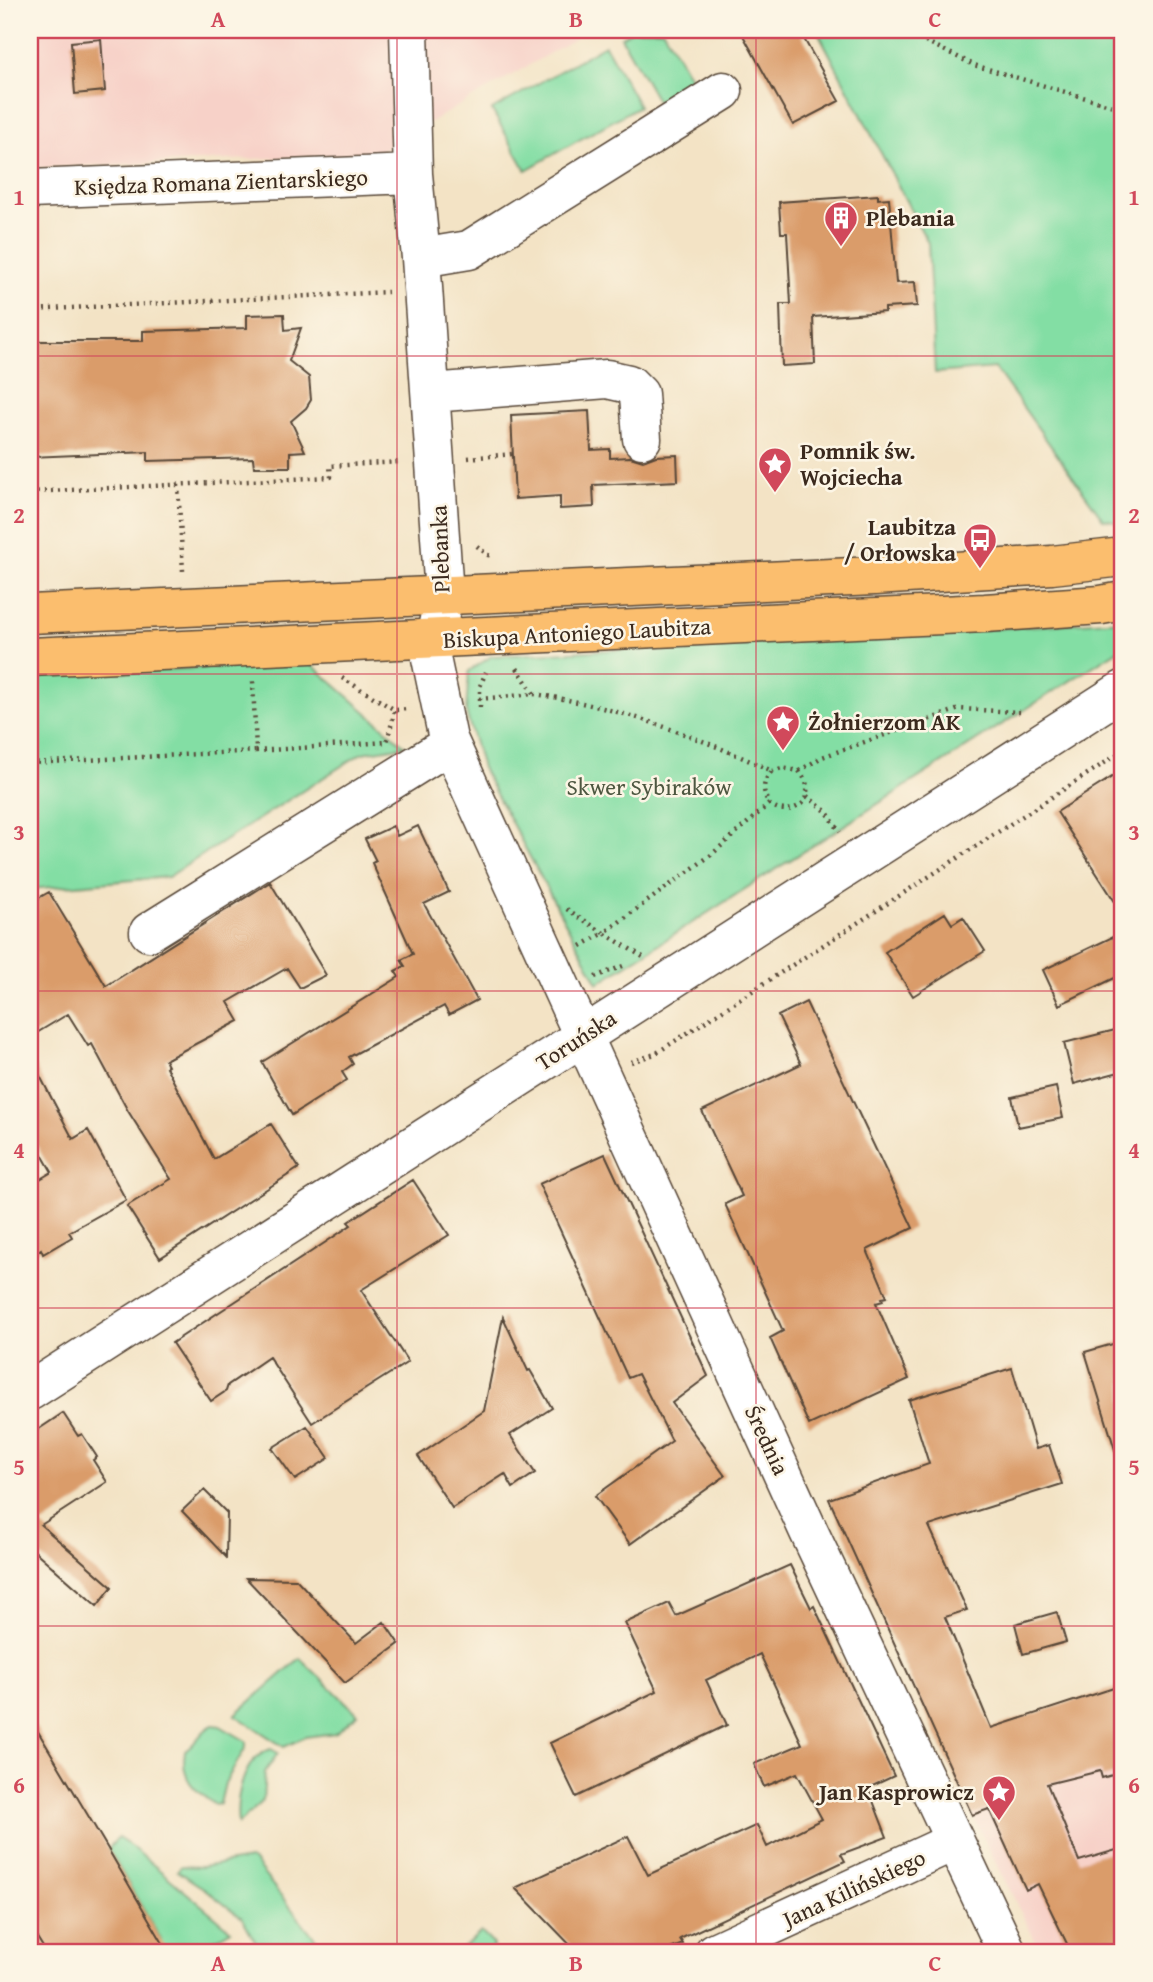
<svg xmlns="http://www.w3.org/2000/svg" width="1153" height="1982" viewBox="0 0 1153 1982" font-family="'Gentium Book Plus',serif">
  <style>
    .built { fill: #f7d1c8 }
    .green { fill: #83dea4; stroke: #5f8461; stroke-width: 2 }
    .building { fill: #da9c6b }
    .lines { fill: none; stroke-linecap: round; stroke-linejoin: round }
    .minor-casing { stroke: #574637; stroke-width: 41 }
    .major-casing { stroke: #574637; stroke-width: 41 }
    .path { stroke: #574637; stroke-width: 4.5; stroke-dasharray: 2 5; stroke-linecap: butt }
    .minor { stroke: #fff; stroke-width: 38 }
    .major { stroke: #fbbe6e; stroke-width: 38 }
    .grid { fill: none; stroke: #d1495b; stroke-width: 2; stroke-opacity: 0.55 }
    .labels { text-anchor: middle; stroke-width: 5; stroke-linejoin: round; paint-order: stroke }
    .street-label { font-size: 23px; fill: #3b2a1e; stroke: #fcf5e5 }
    .poi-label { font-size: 23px; font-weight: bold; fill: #3b2a1e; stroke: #fcf5e5; text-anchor: start }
    .park-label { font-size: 23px; fill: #4d5740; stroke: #fcf5e5 }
    .neatline { fill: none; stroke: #d1495b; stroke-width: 2.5 }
    .grid-label { font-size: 23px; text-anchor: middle; font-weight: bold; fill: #d1495b }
  </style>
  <rect width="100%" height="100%" fill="#fcf5e5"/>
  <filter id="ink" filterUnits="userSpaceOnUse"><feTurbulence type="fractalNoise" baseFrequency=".0143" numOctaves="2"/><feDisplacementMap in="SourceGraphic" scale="14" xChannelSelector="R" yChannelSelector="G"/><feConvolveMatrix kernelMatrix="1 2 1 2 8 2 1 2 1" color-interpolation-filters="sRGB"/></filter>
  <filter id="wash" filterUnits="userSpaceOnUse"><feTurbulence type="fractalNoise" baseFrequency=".00686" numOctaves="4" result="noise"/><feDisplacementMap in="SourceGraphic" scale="28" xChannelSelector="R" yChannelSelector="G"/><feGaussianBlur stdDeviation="1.57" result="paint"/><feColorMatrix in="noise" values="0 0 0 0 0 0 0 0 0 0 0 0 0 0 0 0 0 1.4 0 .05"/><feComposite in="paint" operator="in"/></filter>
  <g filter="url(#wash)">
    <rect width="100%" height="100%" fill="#f3e3c5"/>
    <path class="built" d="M30,30H590L375,154L30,168Z
      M1100,1771L1102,1777L1123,1772V1952H1041L972,1815L1017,1800L1047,1784Z"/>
    <path class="green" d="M633,30H663L695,86L660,106L621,37Z
      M817,30H1123V520L1119,522L1103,519L995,368L935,373L928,243Z
      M605,45L639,106L526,170L492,110Z
      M1123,620V647L598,983L482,768L466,712L469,671L492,656L872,637Z
      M310,663L405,746L362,753L168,877L30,889V676Z
      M300,1658L358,1714L335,1733L305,1737L284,1747L235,1715Z
      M213,1725L220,1726L246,1741V1747L225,1783L220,1804L215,1805C194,1790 180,1779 185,1751C196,1744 201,1730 213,1725Z
      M271,1749L278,1753L265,1772L263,1801L238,1824C235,1798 243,1758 271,1749Z
      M118,1838L132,1847L231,1930L193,1952H141L161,1940L108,1849Z
      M249,1859L254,1862L326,1952H261L243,1919L205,1889L177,1871L181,1866L202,1867Z
      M481,1932L493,1944V1952H458Z"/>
    <g id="blocks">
      <path class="building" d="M740,30H799L839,101L793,125Z
        M101,39L105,91L75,94L71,42Z
        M878,195V199L889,198L896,283L915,282L917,306L885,308V312L813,317L815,364L782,366L780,304H791L787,233H781L779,202Z
        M284,314L285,330L301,328L289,361L309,377L311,400L306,408L291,421L305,451L290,452V467H254L253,458L148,461V452L30,457V341H143V331L247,328V315Z
        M589,411L591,450L610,449V458L630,457L643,461L656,456L677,455L678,481L593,485L594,507L560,509V496L515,499L511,415Z
        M1123,770V914L1057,812Z
        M393,826L397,836L418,826L449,892L424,904L477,1000L449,1015L444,1006L349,1057L353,1064L342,1072L347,1080L292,1115L262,1062L399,977L395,971L405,966L401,960L413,954L372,863L376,861L365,839Z
        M270,882L326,975L300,988L287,968L228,1002L239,1021L165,1060L168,1066L166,1067L214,1159L271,1124L299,1168L160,1258L127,1206L171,1179L128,1111L92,1044L88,1046L68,1014L30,1037V903L49,892L106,986Z
        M945,913L952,924L963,917L985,951L913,996L885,952Z
        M1123,932V974L1059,1005L1043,970Z
        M806,1002L913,1228L867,1250L887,1297L882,1298L883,1301L876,1303L909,1379L809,1425L770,1338L783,1331L725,1204L742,1196L702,1111L801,1064L778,1016Z
        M1123,1028V1071L1074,1084L1064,1043Z
        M30,1057L73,1139L88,1130L126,1200L69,1232L72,1237L43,1254L41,1249L30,1256V1185L52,1172L30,1134Z
        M1056,1087L1063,1118L1018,1127L1012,1097Z
        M605,1154L708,1376L672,1403L725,1476L630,1544L595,1496L672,1441L638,1374L628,1378L539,1184Z
        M413,1180L449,1235L361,1290L408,1362L312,1423L269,1357L228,1385L226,1391L211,1401L172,1343L326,1242L351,1225L348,1222Z
        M503,1317L528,1371L530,1370L552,1408L510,1435L535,1473L513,1488L505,1474L452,1508L418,1456L484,1411Z
        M1123,1341V1455L1117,1456L1085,1352Z
        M1012,1368L1036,1449L1049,1445L1062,1484L929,1526L967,1610L945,1617L991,1728L1123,1685V1772L1102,1778L1100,1771L1047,1784L1079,1861L1123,1848V1952H1071L1038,1884L1026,1890L989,1809L972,1815L829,1499L929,1464L909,1400Z
        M63,1413L78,1436L82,1434L97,1457L93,1460L107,1482L41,1525L112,1587L97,1606L30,1547V1435Z
        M307,1426L329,1458L295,1480L272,1448Z
        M204,1490L227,1513L226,1557L182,1511Z
        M790,1565L811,1608L814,1606L894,1776L868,1788L887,1837L841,1854L845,1861L680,1939L683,1944L662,1952H577L515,1888L628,1836L648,1875L757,1825L767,1847L822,1819L797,1773L764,1787L754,1764L802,1744L760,1654L706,1680L727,1725L576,1797L550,1743L657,1691L625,1623L669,1603L676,1616Z
        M246,1578L296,1579L356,1643L384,1622L399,1644L345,1683Z
        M1057,1612L1066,1642L1023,1654L1015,1624Z
        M30,1718L108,1849L168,1952H46L30,1926Z"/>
    </g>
  </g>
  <g filter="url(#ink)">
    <use href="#blocks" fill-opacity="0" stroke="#574637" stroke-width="2"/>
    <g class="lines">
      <g class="minor-casing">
        <path id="minor" d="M409,30L413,174L421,258L444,595L431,658L448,739L809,1532L1007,1952
          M30,189L413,174
          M421,258L469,250L723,91
          M431,393L607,379L629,384L639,394L642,439
          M149,932L450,744
          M30,1391L1123,690
          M714,1952L955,1841"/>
      </g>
      <g class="major-casing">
        <path id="major" d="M30,614L875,576L1052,565L1123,557
          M30,657L985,613L1101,605L1123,601"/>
      </g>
      <path class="path" d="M919,38L974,65L1123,109
        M30,310L388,292
        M468,458L513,454
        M178,485L183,571
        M30,492L331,477L330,466L400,462
        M477,546L488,555L493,556
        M342,678L395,710L408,709
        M534,694C616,706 697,736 772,771C762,782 762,791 769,804L711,855L604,933L565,908
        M479,699L534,694L517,668
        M480,707V686L486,672
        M256,751L387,742L395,710
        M30,763L256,751L253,681
        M772,771L782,768L799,771L822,757L959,709L1020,712
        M807,796L827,812L840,832
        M769,804C781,812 791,812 803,803C810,790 808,782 799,771
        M581,946L604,933L643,957
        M595,977L623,966
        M631,1062L655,1054L1123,751"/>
      <use href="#minor" class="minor"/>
      <use href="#major" class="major"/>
    </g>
  </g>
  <path class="grid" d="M397,30V1952M756,30V1952M30,356H1123M30,674H1123M30,991H1123M30,1308H1123M30,1626H1123"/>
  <defs>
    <g id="building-pin" transform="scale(1.75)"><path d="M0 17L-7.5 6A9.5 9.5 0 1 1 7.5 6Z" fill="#d1495b" stroke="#fcf5e5"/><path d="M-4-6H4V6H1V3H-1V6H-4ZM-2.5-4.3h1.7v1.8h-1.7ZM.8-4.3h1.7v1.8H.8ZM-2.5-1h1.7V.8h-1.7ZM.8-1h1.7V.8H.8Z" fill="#fff"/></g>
    <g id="sight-pin" transform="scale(1.75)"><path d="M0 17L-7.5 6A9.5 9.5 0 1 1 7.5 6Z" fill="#d1495b" stroke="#fcf5e5"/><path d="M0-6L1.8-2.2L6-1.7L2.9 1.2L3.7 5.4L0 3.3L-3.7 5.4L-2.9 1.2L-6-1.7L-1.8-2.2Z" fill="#fff"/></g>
    <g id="bus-pin" transform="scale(1.75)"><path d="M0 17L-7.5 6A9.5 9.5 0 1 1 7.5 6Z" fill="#d1495b" stroke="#fcf5e5"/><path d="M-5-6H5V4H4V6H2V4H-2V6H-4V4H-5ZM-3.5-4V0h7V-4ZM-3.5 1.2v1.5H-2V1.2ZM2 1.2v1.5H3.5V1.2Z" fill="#fff"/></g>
  </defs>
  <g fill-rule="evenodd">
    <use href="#building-pin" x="841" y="218"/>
    <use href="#sight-pin" x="775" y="464"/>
    <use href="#bus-pin" x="980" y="540"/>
    <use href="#sight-pin" x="783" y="722"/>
    <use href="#sight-pin" x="999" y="1792"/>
  </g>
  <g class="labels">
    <g class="street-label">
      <text transform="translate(221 182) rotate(-2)" y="8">Księdza Romana Zientarskiego</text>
      <text transform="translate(440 549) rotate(-92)" y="8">Plebanka</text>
      <text transform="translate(577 633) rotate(-3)" y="8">Biskupa Antoniego Laubitza</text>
      <text transform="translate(576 1040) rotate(-33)" y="8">Toruńska</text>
      <text transform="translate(767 1440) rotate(65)" y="8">Średnia</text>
      <text transform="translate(854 1888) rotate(-25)" y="8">Jana Kilińskiego</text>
    </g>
    <g class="poi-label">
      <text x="866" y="226">Plebania</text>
      <text x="800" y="459">Pomnik św.<tspan x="800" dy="26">Wojciecha</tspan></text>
      <text x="956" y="535" text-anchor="end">Laubitza<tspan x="956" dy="26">/ Orłowska</tspan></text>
      <text x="808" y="730">Żołnierzom AK</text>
      <text x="974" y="1800" text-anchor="end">Jan Kasprowicz</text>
    </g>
    <g class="park-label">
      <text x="649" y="795">Skwer Sybiraków</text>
    </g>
  </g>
  <rect width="1153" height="1982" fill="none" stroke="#fcf5e5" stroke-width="77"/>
  <rect x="38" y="38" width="1076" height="1906" class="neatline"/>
  <g class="grid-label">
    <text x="218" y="27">A</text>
    <text x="576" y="27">B</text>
    <text x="935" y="27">C</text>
    <text x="19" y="205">1</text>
    <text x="1134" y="205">1</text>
    <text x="19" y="523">2</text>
    <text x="1134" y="523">2</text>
    <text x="19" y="840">3</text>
    <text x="1134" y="840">3</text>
    <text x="19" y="1158">4</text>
    <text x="1134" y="1158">4</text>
    <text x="19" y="1475">5</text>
    <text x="1134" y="1475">5</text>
    <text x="19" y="1793">6</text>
    <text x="1134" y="1793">6</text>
    <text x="218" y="1971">A</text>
    <text x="576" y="1971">B</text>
    <text x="935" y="1971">C</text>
  </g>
</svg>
